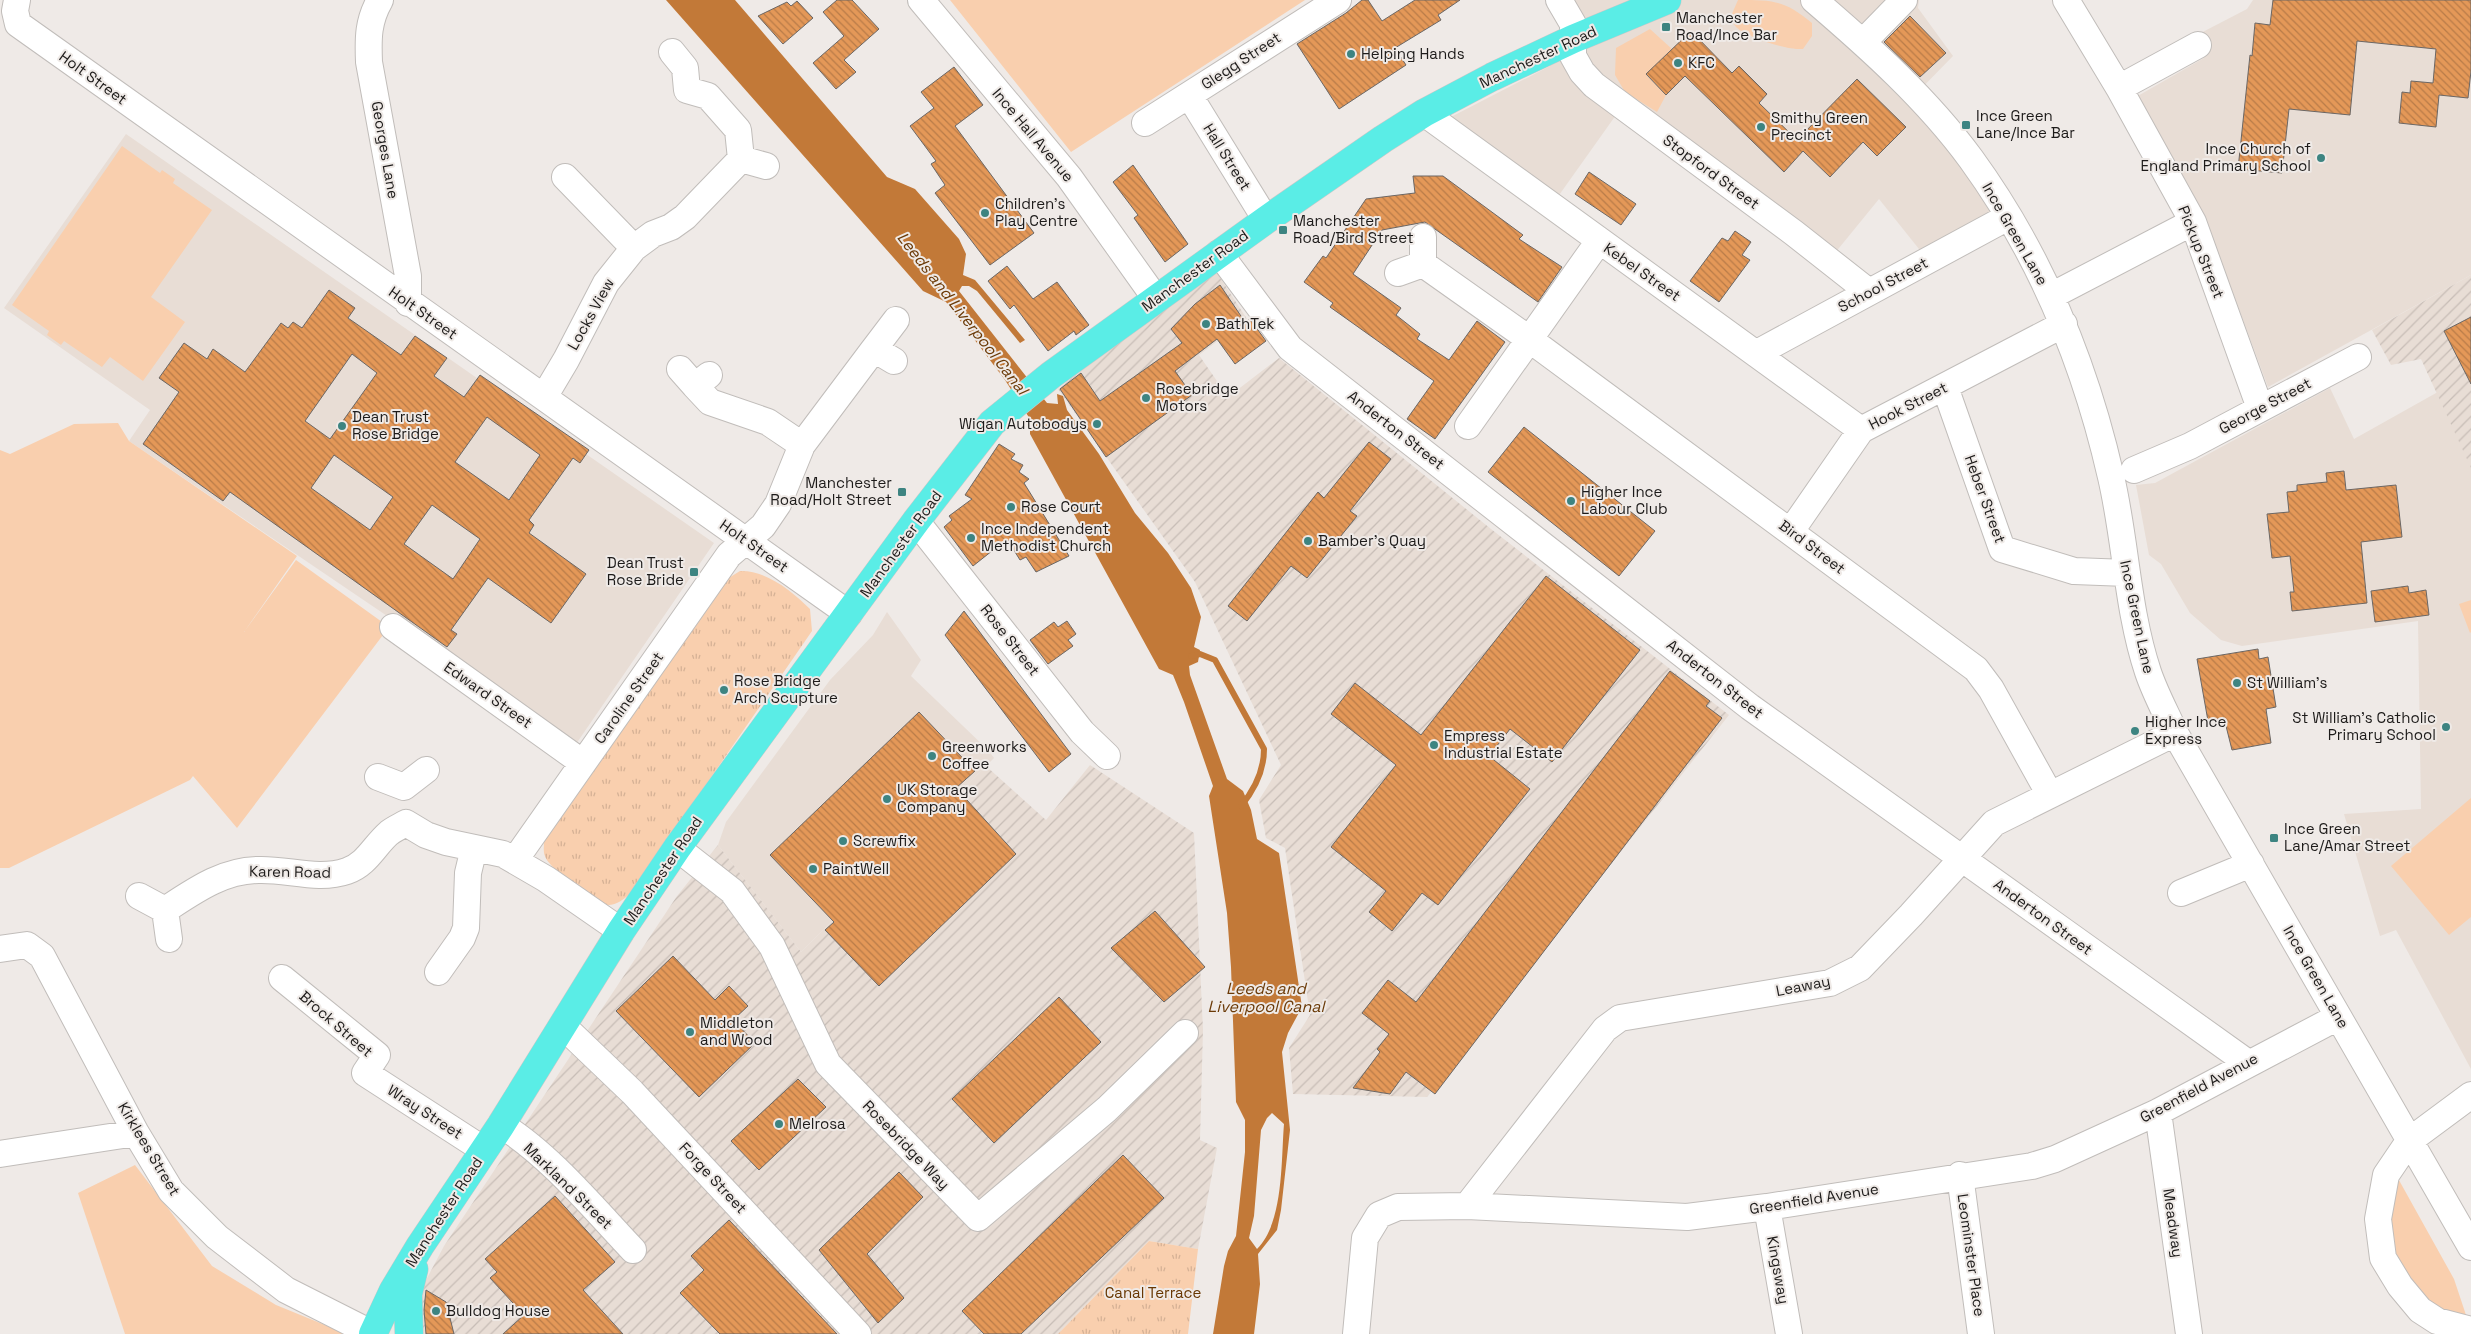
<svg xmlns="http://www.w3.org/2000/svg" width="2471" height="1334" viewBox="0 0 2471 1334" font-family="'Space Grotesk',sans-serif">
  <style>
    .built { fill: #e8ddd5 }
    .industrial { fill: url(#industrial-furrows) }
    .green { fill: #f9cfae }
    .park { fill: url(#park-tufts) }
    .water { fill: #c27938; fill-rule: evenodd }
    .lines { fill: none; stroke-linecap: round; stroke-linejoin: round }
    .stream { stroke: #c27938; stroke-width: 6 }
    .building { fill: url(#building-back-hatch); stroke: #6b6765; fill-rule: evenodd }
    .minor-casing { stroke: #c1bdba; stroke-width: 28 }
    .highway-casing { stroke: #c9c8c8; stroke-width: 29 }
    .minor { stroke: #fff; stroke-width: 26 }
    .highway { stroke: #5aede6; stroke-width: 28 }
    .poi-dot { fill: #3d8481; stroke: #efeae7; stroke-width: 2 }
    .labels { text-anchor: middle; stroke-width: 4; stroke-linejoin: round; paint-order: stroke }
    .poi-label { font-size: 15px; fill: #1d1b1a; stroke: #efeae7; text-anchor: start }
    .street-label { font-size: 15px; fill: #1d1b1a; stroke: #efeae7 }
    .park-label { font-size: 15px; fill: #673601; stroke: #efeae7 }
    .water-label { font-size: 16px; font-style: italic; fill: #6b3a07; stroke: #efeae7 }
  </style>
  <defs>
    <pattern id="industrial-furrows" width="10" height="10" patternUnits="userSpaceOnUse" patternTransform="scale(1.25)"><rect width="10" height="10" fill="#e8ddd5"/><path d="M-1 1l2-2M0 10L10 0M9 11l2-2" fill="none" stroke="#c7bdb6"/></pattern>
    <pattern id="park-tufts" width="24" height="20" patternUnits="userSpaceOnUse" patternTransform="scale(1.25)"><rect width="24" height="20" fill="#f9cfae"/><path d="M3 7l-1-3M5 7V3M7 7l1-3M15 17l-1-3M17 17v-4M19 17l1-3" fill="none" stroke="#d5b195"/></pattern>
    <pattern id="building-back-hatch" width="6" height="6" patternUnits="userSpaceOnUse" patternTransform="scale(1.25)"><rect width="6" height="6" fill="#e49858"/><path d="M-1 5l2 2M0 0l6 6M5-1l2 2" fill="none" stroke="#b87b48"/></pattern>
  </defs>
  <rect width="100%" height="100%" fill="#efeae7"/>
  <path class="built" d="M1568,0H1919L1918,8L1953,56L1910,100L1998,213L1923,254L1879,199L1826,264L1616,115L1557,198L1447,119L1550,66Z
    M2253,0H2471V275L2268,387L2205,218L2136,97L2204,58L2193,37L2247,9Z
    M126,134L714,543L576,744L129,441L150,410L4,308Z
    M2330,388L2354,439L2445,388L2471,449V1069L2396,930L2380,936L2344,814L2421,809L2418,621L2242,646L2221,640L2190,613L2161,564L2149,555L2136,485L2155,483Z
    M887,612L921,660L911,676L988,750L994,758L801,952L718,845L726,822L830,680L873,635Z"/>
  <path class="industrial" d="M1213,267L1247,319L1199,355L1228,397L1279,358L1491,529L1729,715L1427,1097L1293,1094L1289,1048L1310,1015L1285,848L1266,838L1259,800L1281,765L1195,582L1058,389Z
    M2471,275V468L2421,359L2391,365L2372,330Z
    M1090,765L1194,833L1203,1030L1200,1140L1217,1148L1198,1249L1149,1241L1058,1334H418L415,1301L444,1246L677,896L718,845L801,952L986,766L1046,820Z"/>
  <path class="green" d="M950,0H1305L1071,152Z
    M1738,0C1773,0 1784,0 1812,23V36L1803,49C1787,50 1748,38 1736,27C1733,24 1732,20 1731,16Z
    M1650,29L1672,49L1647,76L1666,95L1657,112L1625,92L1615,75L1616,48Z
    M122,146L160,173L162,170L175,179L173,183L212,210L151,297L185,322L143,381L110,357L102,367L64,341L61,345L47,335L49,331L12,305Z
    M118,423L129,441L297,556L244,632L296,560L389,627L237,828L193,776L190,780L9,868H0V450L10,454L74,424Z
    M2471,600V632L2470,633L2459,604Z
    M2471,798V917L2449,935L2391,866Z
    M135,1165L212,1266L276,1305L347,1334H125L78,1193Z
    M2395,1173L2454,1279L2468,1321C2421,1301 2396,1280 2390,1226C2388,1210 2393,1189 2395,1173Z"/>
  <path class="park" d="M740,571C766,570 792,591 810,609L812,631L631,893C624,899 616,906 606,905C595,903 548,868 545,856C543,852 544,845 544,840L727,579Z
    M1149,1241L1198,1249L1188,1334H1058Z"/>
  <path class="water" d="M666,0H735L887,177L915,189L959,239L966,254L963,275L975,280L1025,340L1020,343L977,291L969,286H962L959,291L1047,403L1058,404L1057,394L1063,396L1067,410L1099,454L1135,513L1168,553L1191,588L1201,617L1194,647L1200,650L1198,662L1189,666L1190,675L1227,779L1243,791L1251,810L1257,839L1279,853L1302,1007L1288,1033L1282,1052L1290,1130L1281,1210L1277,1230L1258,1254L1260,1284L1254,1334H1213L1224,1266L1228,1251L1236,1236L1245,1152V1120L1236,1102L1231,967L1227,913L1209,796L1213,786L1184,702L1173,675L1159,669L1030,434V419L1005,380L946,302L923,291ZM1272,1113L1284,1124C1281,1160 1284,1222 1257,1249L1249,1238L1254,1216L1261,1130L1267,1118Z"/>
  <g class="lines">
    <path class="stream" d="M1191,656L1200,654L1215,660L1264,749C1264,771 1255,789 1241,806"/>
  </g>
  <path class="building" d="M837,0H852L879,29L844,60L856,72L836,89L813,63L844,36L823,12Z
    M1362,0H1368L1382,21L1415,0H1460L1438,15L1441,20L1395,48L1406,65L1339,109L1297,44L1346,13Z
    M2273,0H2471V71L2468,98L2439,95L2436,127L2399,123L2402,92L2410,93L2411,81L2433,83L2436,49L2357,41L2350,115L2289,109L2282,173L2238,169L2250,55L2252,56L2255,23L2270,25Z
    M797,1L813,18L783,44L758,16L787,2L791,6Z
    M1910,16L1946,53L1920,77L1884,42Z
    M1691,31L1732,73L1739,66L1767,94L1759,103L1797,140L1857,79L1906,127L1877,156L1863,142L1830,177L1803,151L1784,172L1685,76L1666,95L1646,74Z
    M954,67L983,105L955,126L1034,233L990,265L935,193L945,185L931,164L936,161L910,126L934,108L921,92Z
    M1133,165L1188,244L1165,262L1134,218L1138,215L1113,182Z
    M1589,172L1636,204L1621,225L1575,194Z
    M1413,176H1443L1523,235L1519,239L1562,267L1538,302L1425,222L1382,230L1353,274L1401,308L1396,315L1420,334L1417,339L1449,360L1477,321L1505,342L1435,439L1407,419L1434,381L1330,307L1333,303L1304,282L1323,256L1326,258L1366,199L1415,193Z
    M1735,231L1751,242L1742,255L1750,260L1719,302L1690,281L1722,238L1728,241Z
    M1007,266L1033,299L1057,282L1089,325L1076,335L1074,331L1048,351L1014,305L1010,309L988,281Z
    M1220,285L1245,322L1250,319L1266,341L1235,364L1217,339L1175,371L1192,395L1106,457L1060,389L1081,373L1100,401L1182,343L1171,329L1195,304Z
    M329,290L355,308L348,318L401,355L415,336L447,358L434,376L464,397L480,375L589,450L580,463L573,458L529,520L534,525L529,533L586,574L551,623L488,578L451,630L457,634L447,647L230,492L223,501L143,444L179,392L159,378L184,343L207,359L213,349L245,372L281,323L288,328L293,322L302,328ZM352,354L377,373L330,439L305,421ZM487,417L540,455L509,500L455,462ZM334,455L393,497L370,530L311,488ZM432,505L480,539L453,579L404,544Z
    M2471,317V384L2444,331Z
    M1524,427L1655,531L1619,576L1488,472Z
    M1369,442L1391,459L1350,511L1357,516L1307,578L1291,566L1247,621L1228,606L1318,492L1324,498Z
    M999,444L1015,454L1011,459L1023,465L1019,472L1029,479L1024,483L1069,556L1036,572L1026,557L1020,560L1007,539L973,566L944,527L952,520L949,516L972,499L965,495Z
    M2344,471L2346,490L2396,485L2402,537L2361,542L2367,603L2292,611L2290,592H2294L2290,556L2272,558L2267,514L2289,512L2287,492L2297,491V485L2327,482L2326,473Z
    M1546,576L1640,650L1552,762L1510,729L1489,756L1530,789L1438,905L1422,893L1392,931L1369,912L1386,891L1331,847L1396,765L1331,714L1355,683L1421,735Z
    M2408,586L2409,593L2426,590L2429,615L2375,622L2371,591Z
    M964,611L1071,754L1049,772L945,635Z
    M1067,621L1076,634L1068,640L1073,646L1048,664L1030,640L1054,622L1058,627Z
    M2258,649L2259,659L2268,657L2276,707L2266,709L2271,743L2232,750L2224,718L2208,721L2197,659Z
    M1670,671L1710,701L1706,706L1722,718L1435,1094L1406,1072L1390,1094L1353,1088L1380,1052L1377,1049L1389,1034L1362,1013L1388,980L1416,1002Z
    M919,712L975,771L956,788L1016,854L879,986L825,930L834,922L770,855Z
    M1155,911L1205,967L1164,1002L1111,948Z
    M673,956L715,1000L729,986L748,1006L733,1020L755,1043L699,1097L616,1011Z
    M1059,997L1101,1042L994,1143L952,1099Z
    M798,1079L826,1107L759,1170L731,1141Z
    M1123,1155L1164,1198L1021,1334H984L962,1311Z
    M899,1172L923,1197L867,1254L904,1298L878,1323L819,1250Z
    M555,1196L615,1262L583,1290L623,1334H503L524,1315L490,1278L497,1272L485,1259Z
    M729,1220L837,1334H720L680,1293L704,1270L691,1256Z
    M426,1290L446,1302L454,1334H426L424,1310Z"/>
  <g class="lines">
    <g class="minor-casing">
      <path id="minor" d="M17,0L15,11L18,24L849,614
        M380,0C368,21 368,38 369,62L408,276V303
        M921,0L1069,177L1156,299
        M1559,0L1573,24V56L1582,72L1594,85L1794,233L1869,292
        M1814,0C1870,48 1927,99 1971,159C2040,254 2085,363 2111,477C2126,541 2127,609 2148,672C2155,693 2166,713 2175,733L2471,1247
        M2066,0L2119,88L2193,222L2260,408
        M1863,42L1904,0
        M672,52L685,68L687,90L708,96L738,130L741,159
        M2119,88L2198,45
        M1189,95L1266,220
        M1424,113L1861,430
        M1145,123L1338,0
        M565,177L634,248
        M1423,237V264L1529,339L1976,669L1991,689L2050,795
        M1219,253L1290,348L1750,707L2248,1063
        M1398,273L1423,264
        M2051,296L2193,222
        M1757,353L2008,217
        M894,361L874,349L896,320
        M680,369L695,386L709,375
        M695,386L710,402L768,422L802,445
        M1945,387L2002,549L2074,571L2127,573
        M544,397L566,360L606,283L634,248L653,234L671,227L685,217L741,159L766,166
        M1468,426L1599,241
        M2134,470L2190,446L2358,357
        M916,521L1082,732L1107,756
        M1791,531L1861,430L2064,324
        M393,627L583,763
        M378,777L404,787L426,770
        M677,848L732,891L772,946L828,1064L978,1218L1107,1109L1185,1033
        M515,860L729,555L763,526L778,504L802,445L874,349
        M2181,893L2251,864
        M139,896L165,910L169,939
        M165,910C194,891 223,870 259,870C288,869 318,881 347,871C367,864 374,846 389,833C394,829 401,826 406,823L426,835L446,842L503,854L546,879L621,931
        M0,949L27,945L42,956L136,1133L171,1191L217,1237L286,1290L373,1334
        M438,972L462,938L466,928L468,873L474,848
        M282,978L377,1055L365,1073L484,1150
        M563,1026L632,1092L858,1334
        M2471,1095L2409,1141L2386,1175L2378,1219L2383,1258L2400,1286L2420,1310L2437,1321L2471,1330
        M2158,1112L2189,1334
        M501,1125C548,1153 595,1210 633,1250
        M0,1154L136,1133
        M1960,1175L1981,1334
        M1467,1206L1605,1029L1620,1018L1830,983L1860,968L1911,915L1994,823L2175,733
        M1767,1207L1789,1334
        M1356,1334L1365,1238L1379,1215L1398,1207L1467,1206L1687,1217L1767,1207L2032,1166L2055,1159L2158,1112L2338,1017"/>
    </g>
    <g class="highway-casing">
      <path id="highway" d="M373,1334L393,1291L420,1246L501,1125L621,931L677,848L916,521L992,423L1051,375L1266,220L1383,139L1424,113L1492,77L1573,39L1667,0
        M409,1334L408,1294L414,1269"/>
    </g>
    <use href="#minor" class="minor"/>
    <use href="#highway" class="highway"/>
  </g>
  <g class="poi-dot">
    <rect x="1661" y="22" width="10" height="10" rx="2.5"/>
    <circle cx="1351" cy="54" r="5"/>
    <circle cx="1678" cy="63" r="5"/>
    <rect x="1961" y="120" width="10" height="10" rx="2.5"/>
    <circle cx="1761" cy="127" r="5"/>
    <circle cx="2321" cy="158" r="5"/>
    <circle cx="985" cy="213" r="5"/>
    <rect x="1278" y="225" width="10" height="10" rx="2.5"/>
    <circle cx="1206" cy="324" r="5"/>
    <circle cx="1146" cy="398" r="5"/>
    <circle cx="1097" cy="424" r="5"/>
    <circle cx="342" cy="426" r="5"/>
    <rect x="897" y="487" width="10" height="10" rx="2.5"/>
    <circle cx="1571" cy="501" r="5"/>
    <circle cx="1011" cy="507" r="5"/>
    <circle cx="971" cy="538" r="5"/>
    <circle cx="1308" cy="541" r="5"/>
    <rect x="689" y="567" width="10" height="10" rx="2.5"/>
    <circle cx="2237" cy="683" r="5"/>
    <circle cx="724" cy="690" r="5"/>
    <circle cx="2446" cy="727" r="5"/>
    <circle cx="2135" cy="731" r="5"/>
    <circle cx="1434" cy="745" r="5"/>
    <circle cx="932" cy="756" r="5"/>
    <circle cx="887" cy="799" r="5"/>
    <rect x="2269" y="833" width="10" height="10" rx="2.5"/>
    <circle cx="843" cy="841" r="5"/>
    <circle cx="813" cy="869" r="5"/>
    <circle cx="690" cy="1032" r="5"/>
    <circle cx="779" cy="1124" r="5"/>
    <circle cx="436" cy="1311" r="5"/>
  </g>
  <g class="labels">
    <g class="poi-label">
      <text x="1676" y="23">Manchester<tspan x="1676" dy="17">Road/Ince Bar</tspan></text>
      <text x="1361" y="59">Helping Hands</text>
      <text x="1688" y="68">KFC</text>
      <text x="1976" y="121">Ince Green<tspan x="1976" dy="17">Lane/Ince Bar</tspan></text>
      <text x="1771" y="123">Smithy Green<tspan x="1771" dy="17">Precinct</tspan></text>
      <text x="2311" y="154" text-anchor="end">Ince Church of<tspan x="2311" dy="17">England Primary School</tspan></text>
      <text x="995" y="209">Children's<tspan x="995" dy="17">Play Centre</tspan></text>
      <text x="1293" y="226">Manchester<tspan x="1293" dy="17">Road/Bird Street</tspan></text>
      <text x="1216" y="329">BathTek</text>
      <text x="1156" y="394">Rosebridge<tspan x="1156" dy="17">Motors</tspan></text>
      <text x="352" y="422">Dean Trust<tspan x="352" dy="17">Rose Bridge</tspan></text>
      <text x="1087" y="429" text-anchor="end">Wigan Autobodys</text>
      <text x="892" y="488" text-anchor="end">Manchester<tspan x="892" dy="17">Road/Holt Street</tspan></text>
      <text x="1581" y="497">Higher Ince<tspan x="1581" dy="17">Labour Club</tspan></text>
      <text x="1021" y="512">Rose Court</text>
      <text x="981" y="534">Ince Independent<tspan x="981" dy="17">Methodist Church</tspan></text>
      <text x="1318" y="546">Bamber's Quay</text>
      <text x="684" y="568" text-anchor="end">Dean Trust<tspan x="684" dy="17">Rose Bride</tspan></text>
      <text x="734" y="686">Rose Bridge<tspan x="734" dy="17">Arch Scupture</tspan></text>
      <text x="2247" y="688">St William's</text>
      <text x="2436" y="723" text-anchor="end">St William's Catholic<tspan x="2436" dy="17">Primary School</tspan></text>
      <text x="2145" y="727">Higher Ince<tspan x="2145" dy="17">Express</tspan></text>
      <text x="1444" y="741">Empress<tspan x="1444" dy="17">Industrial Estate</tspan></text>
      <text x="942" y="752">Greenworks<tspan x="942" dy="17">Coffee</tspan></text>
      <text x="897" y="795">UK Storage<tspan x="897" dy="17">Company</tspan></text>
      <text x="2284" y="834">Ince Green<tspan x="2284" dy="17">Lane/Amar Street</tspan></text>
      <text x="853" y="846">Screwfix</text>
      <text x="823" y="874">PaintWell</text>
      <text x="700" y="1028">Middleton<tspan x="700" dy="17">and Wood</tspan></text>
      <text x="789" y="1129">Melrosa</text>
      <text x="446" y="1316">Bulldog House</text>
    </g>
    <g class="street-label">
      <text transform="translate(1538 57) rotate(-25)" y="5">Manchester Road</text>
      <text transform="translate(1241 61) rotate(-33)" y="5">Glegg Street</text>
      <text transform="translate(93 78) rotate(36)" y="5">Holt Street</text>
      <text transform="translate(1033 135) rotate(50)" y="5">Ince Hall Avenue</text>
      <text transform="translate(385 150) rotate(80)" y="5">Georges Lane</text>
      <text transform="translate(1227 157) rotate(58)" y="5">Hall Street</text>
      <text transform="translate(1711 172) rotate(36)" y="5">Stopford Street</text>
      <text transform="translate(2015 234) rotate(60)" y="5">Ince Green Lane</text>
      <text transform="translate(2201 252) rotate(68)" y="5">Pickup Street</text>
      <text transform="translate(1195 271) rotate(-36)" y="5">Manchester Road</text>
      <text transform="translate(1642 272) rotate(35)" y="5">Kebel Street</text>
      <text transform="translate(1883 285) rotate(-28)" y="5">School Street</text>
      <text transform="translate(423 313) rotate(35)" y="5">Holt Street</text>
      <text transform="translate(591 314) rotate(-61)" y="5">Locks View</text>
      <text transform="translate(1908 406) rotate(-27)" y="5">Hook Street</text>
      <text transform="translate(2265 406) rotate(-28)" y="5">George Street</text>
      <text transform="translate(1396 430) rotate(38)" y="5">Anderton Street</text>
      <text transform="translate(1985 499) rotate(70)" y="5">Heber Street</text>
      <text transform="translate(901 544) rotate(-54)" y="5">Manchester Road</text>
      <text transform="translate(754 546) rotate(35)" y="5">Holt Street</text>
      <text transform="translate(1812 547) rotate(37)" y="5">Bird Street</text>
      <text transform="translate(2137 617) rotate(78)" y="5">Ince Green Lane</text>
      <text transform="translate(1010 640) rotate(52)" y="5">Rose Street</text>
      <text transform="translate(1715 679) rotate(38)" y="5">Anderton Street</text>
      <text transform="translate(488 695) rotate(35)" y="5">Edward Street</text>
      <text transform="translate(629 698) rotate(-55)" y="5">Caroline Street</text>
      <text transform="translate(663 871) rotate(-56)" y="5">Manchester Road</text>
      <text transform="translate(290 872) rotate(1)" y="5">Karen Road</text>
      <text transform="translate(2043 917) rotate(36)" y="5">Anderton Street</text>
      <text transform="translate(2316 977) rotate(60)" y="5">Ince Green Lane</text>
      <text transform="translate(1803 986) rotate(-11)" y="5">Leaway</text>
      <text transform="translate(336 1024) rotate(41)" y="5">Brock Street</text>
      <text transform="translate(2199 1088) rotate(-28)" y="5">Greenfield Avenue</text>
      <text transform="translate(425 1112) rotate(33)" y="5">Wray Street</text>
      <text transform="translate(906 1145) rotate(46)" y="5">Rosebridge Way</text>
      <text transform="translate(149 1149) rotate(59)" y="5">Kirklees Street</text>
      <text transform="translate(713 1178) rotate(47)" y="5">Forge Street</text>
      <text transform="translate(568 1186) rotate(44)" y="5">Markland Street</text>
      <text transform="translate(1814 1199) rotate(-9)" y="5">Greenfield Avenue</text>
      <text transform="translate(444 1212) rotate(-57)" y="5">Manchester Road</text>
      <text transform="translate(2173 1223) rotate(82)" y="5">Meadway</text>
      <text transform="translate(1971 1255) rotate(82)" y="5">Leominster Place</text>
      <text transform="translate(1778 1270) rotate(80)" y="5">Kingsway</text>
    </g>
    <g class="park-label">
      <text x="1153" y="1298">Canal Terrace</text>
    </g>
    <g class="water-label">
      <text transform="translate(963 313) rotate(52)" y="6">Leeds and Liverpool Canal</text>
      <text x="1266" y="994">Leeds and<tspan x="1266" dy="18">Liverpool Canal</tspan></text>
    </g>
  </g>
</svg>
